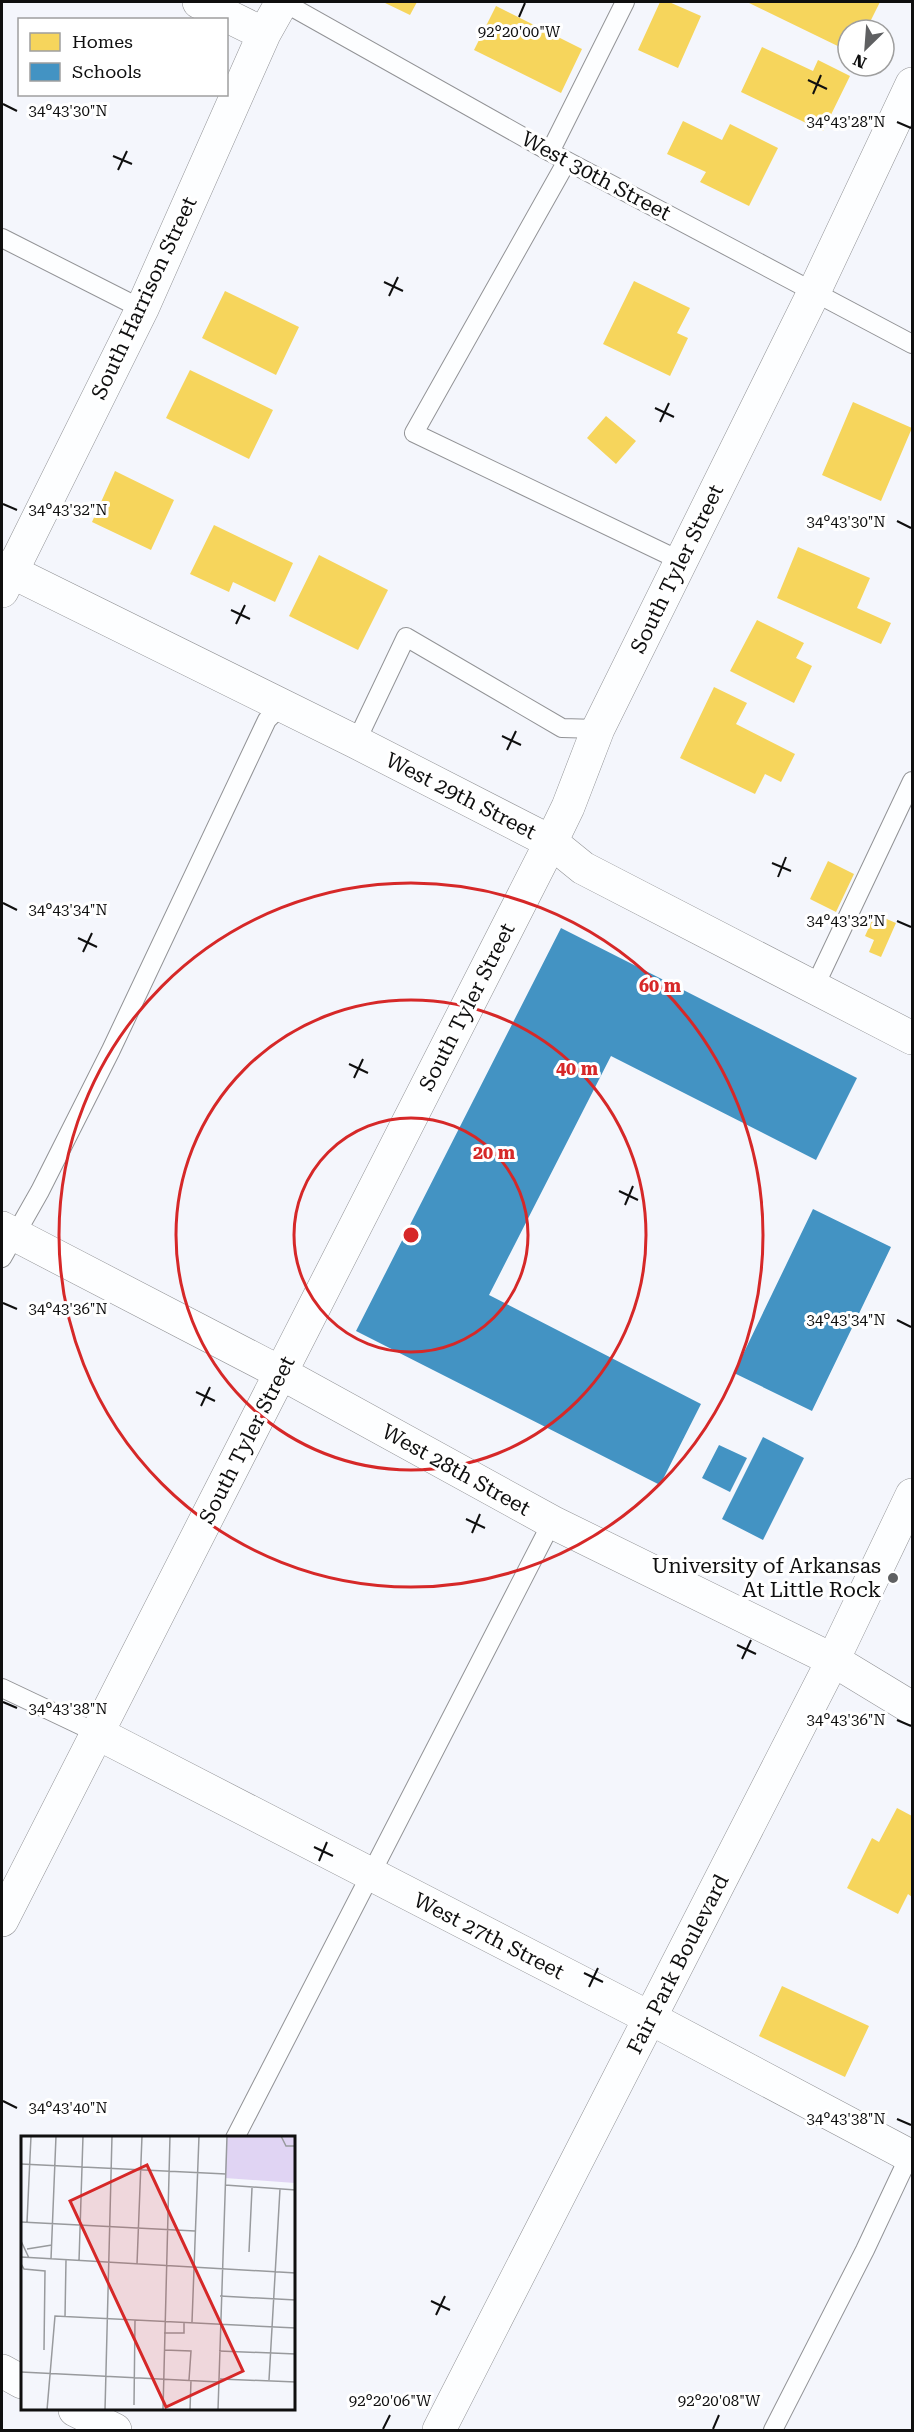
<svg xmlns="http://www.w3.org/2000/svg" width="914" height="2432" viewBox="0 0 914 2432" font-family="'Roboto Serif',serif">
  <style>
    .homes { fill: #f6d55c }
    .schools { fill: #4393c3 }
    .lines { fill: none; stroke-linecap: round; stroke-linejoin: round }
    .service-casing { stroke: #929396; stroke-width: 20 }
    .minor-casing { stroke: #929396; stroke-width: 34 }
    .tertiary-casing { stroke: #929396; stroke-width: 34 }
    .service { stroke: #fdfeff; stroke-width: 18 }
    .minor { stroke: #fdfeff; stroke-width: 33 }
    .tertiary { stroke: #fdfeff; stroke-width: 33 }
    .ticks { fill: none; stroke: #0f0f0f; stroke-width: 2 }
    .ring { fill: none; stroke: #d62828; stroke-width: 3 }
    .poi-dot { fill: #5f6062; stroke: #fff; stroke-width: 2 }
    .labels { text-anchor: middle; stroke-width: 6; stroke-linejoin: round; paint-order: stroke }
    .street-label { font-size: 21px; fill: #0f0f0f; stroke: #fff }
    .poi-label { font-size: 21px; fill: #0f0f0f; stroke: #fff; text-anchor: end }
    .inset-road { fill: none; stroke: #989a9d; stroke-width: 1.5 }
    .view { fill: #d62828; fill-opacity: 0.15; stroke: #d62828; stroke-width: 3 }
    .inset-edge { fill: none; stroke: #0f0f0f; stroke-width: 3 }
    .ticks-label { font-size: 15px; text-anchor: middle; fill: #0f0f0f; stroke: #fff; stroke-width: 6; stroke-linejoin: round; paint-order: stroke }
    .centre { fill: #d62828; stroke: #fff; stroke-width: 3 }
    .ring-label { font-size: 18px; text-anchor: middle; font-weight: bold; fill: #d62828; stroke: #fff; stroke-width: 6; stroke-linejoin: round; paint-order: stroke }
  </style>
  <rect width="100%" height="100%" fill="#f4f6fc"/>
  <path class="homes" d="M383,2H417L410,15Z
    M660,2H669L701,16L678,68L638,50Z
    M747,2H880L866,30H848V51Z
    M496,6L582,49L561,93L474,50Z
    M762,47L813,71L818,60L850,76L823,131L741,92Z
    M683,121L722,140L730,124L778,148L749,206L700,182L706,172L667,154Z
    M634,281L690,308L677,333L688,338L670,376L603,344Z
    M225,291L299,327L276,375L202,338Z
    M190,370L273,410L249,459L166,418Z
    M853,402L912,428L881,501L822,475Z
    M606,416L636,441L616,464L587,438Z
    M115,471L174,500L151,550L92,522Z
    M214,525L293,563L275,602L233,582L229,592L190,574Z
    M798,547L870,578L857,608L891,623L881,644L777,598Z
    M319,555L388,590L358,650L289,616Z
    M757,620L804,643L796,658L812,666L794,703L730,671Z
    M714,687L747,703L736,724L795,754L781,782L765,774L755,794L680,758Z
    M828,861L854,874L836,912L810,899Z
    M875,914L896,923L881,957L869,952L874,940L865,936Z
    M897,1808L912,1816V1897L908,1894L898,1914L847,1888L872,1838L879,1842Z
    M782,1986L869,2026L845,2077L759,2036Z"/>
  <path class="schools" d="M561,928L857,1078L816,1160L611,1056L489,1295L701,1404L660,1485L356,1331Z
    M813,1209L891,1247L812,1411L734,1373Z
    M763,1437L804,1458L763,1540L722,1519Z
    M719,1445L747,1458L730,1492L702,1478Z"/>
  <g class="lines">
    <g class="service-casing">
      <path id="service" d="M283,2L550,152L912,344
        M550,152L625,2
        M567,161L414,433L681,561
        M2,238L142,309
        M356,742L406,637L562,728L598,729
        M814,988L912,781
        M2,1258L40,1191L111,1050L267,720L281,706
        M2,1688L97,1733
        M235,2138L552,1522
        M773,2430L865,2250L912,2150"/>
    </g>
    <g class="minor-casing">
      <path id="minor" d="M199,2L264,34
        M2,591L142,309L264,34L282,2
        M2,1228L281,1373L552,1522L833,1660
        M97,1733L650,2018L912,2157
        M2,1920L551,842L568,807L598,729L814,292L912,84
        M2,2371L22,2382
        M75,2410L115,2430"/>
    </g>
    <g class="tertiary-casing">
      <path id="tertiary" d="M2,567L356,742L551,842L583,868L912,1038
        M833,1660L912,1708
        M439,2430L833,1660L912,1495"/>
    </g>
    <use href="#service" class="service"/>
    <use href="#minor" class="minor"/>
    <use href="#tertiary" class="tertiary"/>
  </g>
  <path class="ticks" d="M519,17L525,3M808,80L827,89M813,94L821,75M3,104L17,111M897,122L911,128M113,156L132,164M118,170L127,151M384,282L403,291M389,296L398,277M655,408L674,417M660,422L669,403M3,504L17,510M897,521L911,528M231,610L250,619M236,624L245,605M502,736L521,745M507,750L516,731M772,863L791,871M778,877L786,857M3,903L17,910M897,921L911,927M78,938L97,947M83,952L92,933M349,1064L368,1073M354,1078L363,1059M619,1191L638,1200M625,1205L633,1186M3,1303L17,1309M897,1320L911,1327M196,1392L215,1401M201,1406L210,1387M466,1519L485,1528M472,1533L480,1514M737,1645L756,1654M742,1659L751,1640M3,1702L17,1708M897,1720L911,1726M314,1847L333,1856M319,1861L327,1842M584,1973L603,1982M589,1987L598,1968M3,2101L17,2108M897,2119L911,2125M431,2301L450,2310M436,2315L445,2296M383,2429L390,2415M713,2429L719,2415"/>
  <g class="ring">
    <circle cx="411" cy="1235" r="117"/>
    <circle cx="411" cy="1235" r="235"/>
    <circle cx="411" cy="1235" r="352"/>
  </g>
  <circle class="poi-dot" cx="893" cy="1578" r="6"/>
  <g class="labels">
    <g class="street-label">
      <text transform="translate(596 176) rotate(28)" y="7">West 30th Street</text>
      <text transform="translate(144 298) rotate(-65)" y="7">South Harrison Street</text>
      <text transform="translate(677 569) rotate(-64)" y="7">South Tyler Street</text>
      <text transform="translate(461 796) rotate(27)" y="7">West 29th Street</text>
      <text transform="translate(467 1007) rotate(-63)" y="7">South Tyler Street</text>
      <text transform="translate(247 1440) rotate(-63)" y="7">South Tyler Street</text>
      <text transform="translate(456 1470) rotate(29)" y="7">West 28th Street</text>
      <text transform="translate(489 1936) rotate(27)" y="7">West 27th Street</text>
      <text transform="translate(678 1964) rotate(-63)" y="7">Fair Park Boulevard</text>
    </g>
    <g class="poi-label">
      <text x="881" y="1573">University of Arkansas<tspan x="881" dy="24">At Little Rock</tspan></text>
    </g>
  </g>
  <g transform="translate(21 2136)">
    <rect width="274" height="274" fill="#f4f6fc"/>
    <path d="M206,0H274V47L204,42Z" fill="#e0d4f3"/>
    <path class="inset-road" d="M260,0L265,10H275M0,28L205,38M204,49L275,54M0,86L174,95M6,86L10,0M0,105L8,122M6,113L31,109M228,116L231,52M0,121L275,137M30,123L35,0M58,125L62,0M0,128L3,133L24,135L23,214M116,128L121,0M199,160L275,164M44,181L45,124M171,186L178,0M143,197H163V186M143,214L170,215L168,244M198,215L275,218M0,236L198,246M199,243L275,246M248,244L259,53M113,269L114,184M26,274L34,180L275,192M84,274L91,0M142,274L149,0M169,274L170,244M197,274L206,0"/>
    <path class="view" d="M126,29L222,235L145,271L49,65Z"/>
    <rect width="274" height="274" class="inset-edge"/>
  </g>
  <g class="ticks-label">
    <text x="519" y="37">92°20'00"W</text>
    <text x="68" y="116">34°43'30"N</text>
    <text x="846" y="127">34°43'28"N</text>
    <text x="68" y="515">34°43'32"N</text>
    <text x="846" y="527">34°43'30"N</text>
    <text x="68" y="915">34°43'34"N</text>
    <text x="846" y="926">34°43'32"N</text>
    <text x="68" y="1314">34°43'36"N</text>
    <text x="846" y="1325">34°43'34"N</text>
    <text x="68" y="1714">34°43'38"N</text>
    <text x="846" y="1725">34°43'36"N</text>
    <text x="68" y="2113">34°43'40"N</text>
    <text x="846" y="2124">34°43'38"N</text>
    <text x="390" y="2406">92°20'06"W</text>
    <text x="719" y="2406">92°20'08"W</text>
  </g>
  <circle cx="411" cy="1235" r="9" class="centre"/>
  <g class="ring-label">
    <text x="660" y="992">60 m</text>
    <text x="577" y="1075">40 m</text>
    <text x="494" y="1159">20 m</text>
  </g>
  <rect width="914" height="2432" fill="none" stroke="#0f0f0f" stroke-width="6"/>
  <rect x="18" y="18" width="210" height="78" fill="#ffffff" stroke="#9f9f9f" stroke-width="1.5"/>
  <rect x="30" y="33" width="30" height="18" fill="#f6d55c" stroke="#9f9f9f" stroke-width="1.5"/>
  <text x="72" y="48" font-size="18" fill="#0f0f0f">Homes</text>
  <rect x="30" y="63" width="30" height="18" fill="#4393c3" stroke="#9f9f9f" stroke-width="1.5"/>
  <text x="72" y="78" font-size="18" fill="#0f0f0f">Schools</text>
  <g transform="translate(866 48) rotate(205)"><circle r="28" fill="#ffffff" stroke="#9f9f9f" stroke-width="1.5"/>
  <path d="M0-4.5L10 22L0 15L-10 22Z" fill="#5f6062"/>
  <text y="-9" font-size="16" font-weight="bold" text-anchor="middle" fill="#0f0f0f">N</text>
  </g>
</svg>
